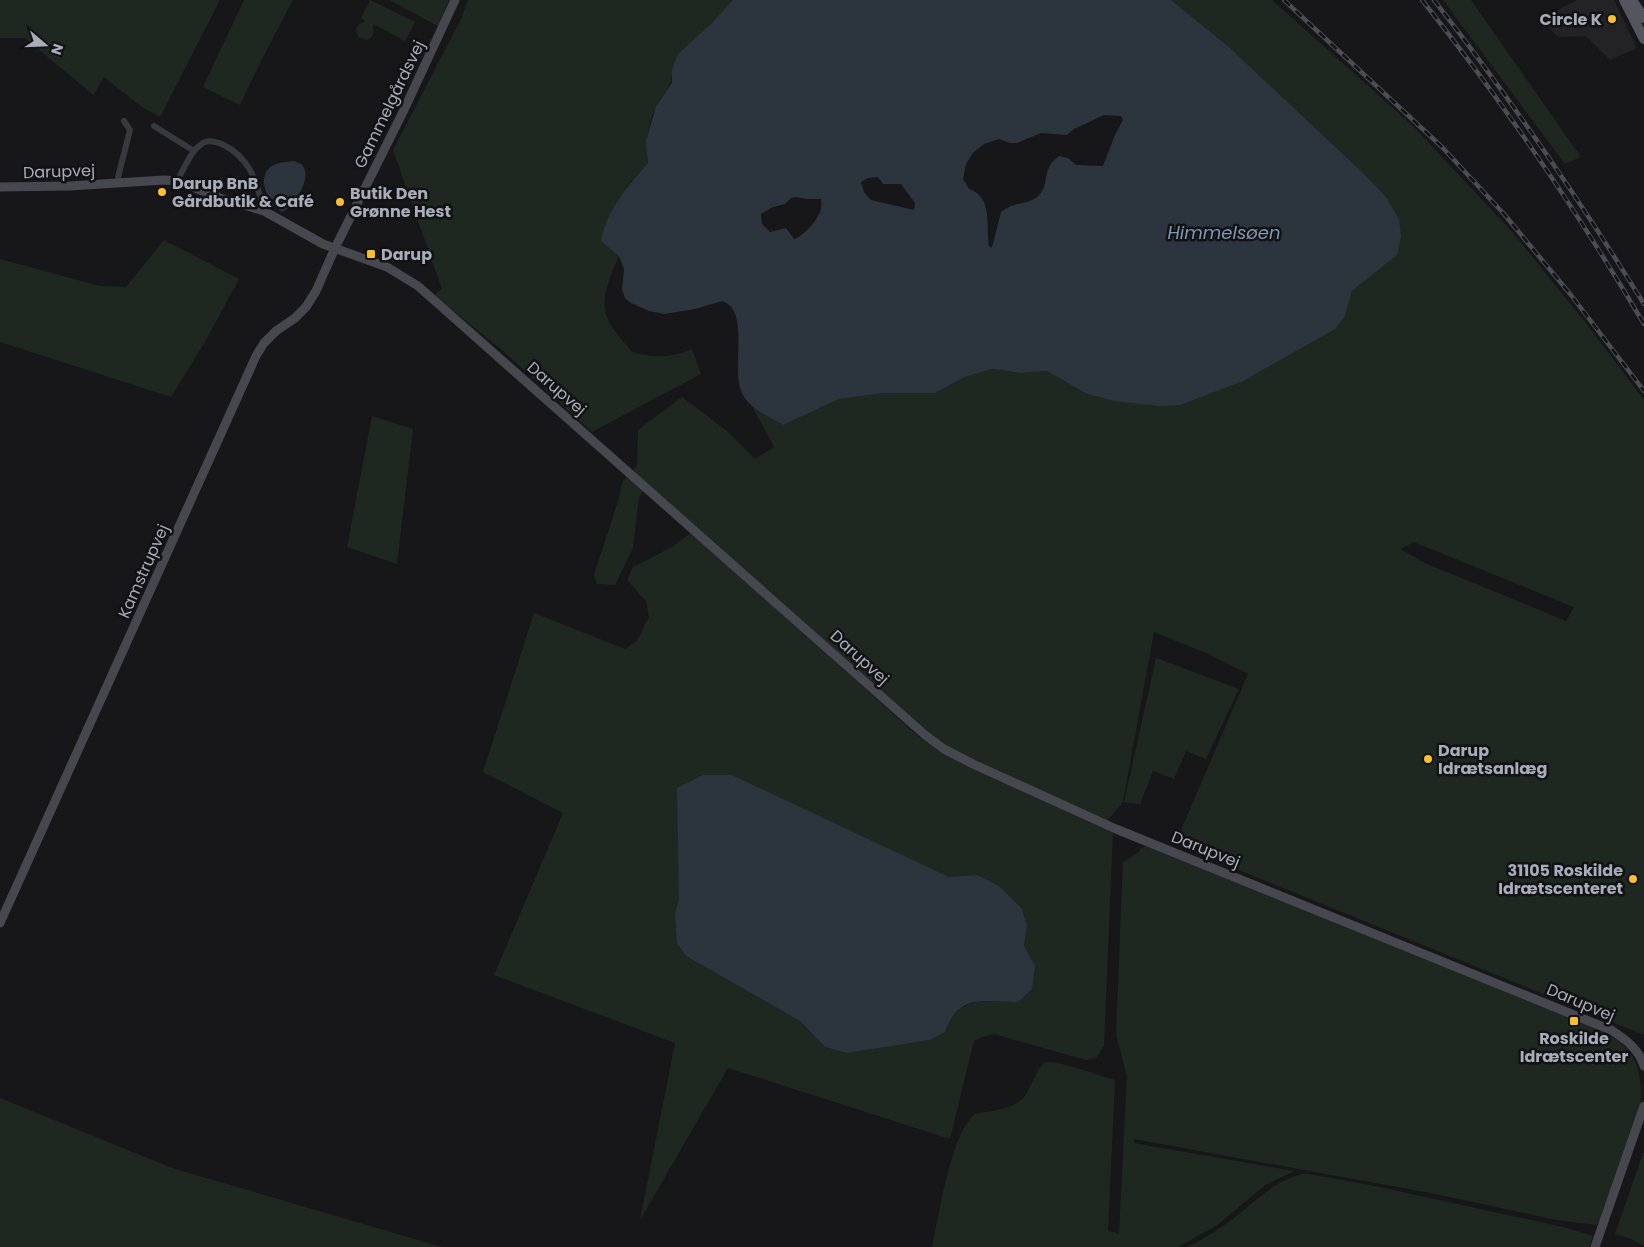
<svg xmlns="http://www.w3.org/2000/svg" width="1644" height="1247" viewBox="0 0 1644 1247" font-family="Poppins,sans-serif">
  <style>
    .built { fill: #232326 }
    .green { fill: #1f2820; fill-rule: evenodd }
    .water { fill: #2c353e; fill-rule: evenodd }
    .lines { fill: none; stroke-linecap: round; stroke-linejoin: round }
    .street { stroke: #38393e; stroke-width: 6 }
    .secondary { stroke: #46474f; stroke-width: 9 }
    .primary { stroke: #54555e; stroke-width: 10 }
    .rail-casing { stroke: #4b4c54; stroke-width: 4.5 }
    .rail { stroke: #121214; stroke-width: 2.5; stroke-dasharray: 8; stroke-linecap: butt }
    .poi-dot { fill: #fbbf2e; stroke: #121214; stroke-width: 2 }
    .labels { text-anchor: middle; stroke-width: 5; stroke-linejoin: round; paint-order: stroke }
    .poi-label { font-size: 16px; font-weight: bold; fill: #a8adba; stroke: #121214; text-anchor: start }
    .street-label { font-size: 16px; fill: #a8adba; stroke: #121214 }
    .water-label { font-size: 18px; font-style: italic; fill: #7e99b6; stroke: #121214 }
  </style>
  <rect width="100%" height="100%" fill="#171719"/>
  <path class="built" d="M1577,0H1614L1637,48L1610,60L1586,36L1558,37L1544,23L1542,18Z"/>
  <path class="green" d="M0,0H220L160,117L142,107L104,77L94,94H92L25,38H0Z
    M244,0H293L261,61L240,105L203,87Z
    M370,0L415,22L405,41L373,24C374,31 374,37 367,40L358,37L356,29L359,24L366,21L361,18Z
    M389,0H449L438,26Z
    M468,0H733L672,70C672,90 665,89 657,105C647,123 646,144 648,163L629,184L603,230L619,256C610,277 597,302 610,324C616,334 625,343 632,352C652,358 672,358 692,349L701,374L592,432L503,351L434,295L442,289L393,150L461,19Z
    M1171,0H1272L1413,126L1514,234L1588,326L1644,400V1035L1175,844L1248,674L1208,654L1154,632L1123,802L1107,821L949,748L929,734L648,484L639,497L633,548L615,585L597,584L594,575L618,501L623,481L637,466L638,430L682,397L726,430L755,459L774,447L752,406L783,425L839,399L884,393H935L965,377L992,369L1021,373L1047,371L1085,393L1345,316L1352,291L1397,255L1362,172L1229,47ZM1414,542L1574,607L1566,621L1427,564L1400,549Z
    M1443,0H1471L1581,157L1565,164Z
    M164,240L239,279L206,340L171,397L0,342V259L100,286L126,287Z
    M372,416L413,429L397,564L347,547Z
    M691,533L919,737L939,750L1113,831L1104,1046L1096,1058L1086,1060L994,1034L982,1037L974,1041L950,1139L728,1068L640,1220L675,1043L494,975L563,813L483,772L534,613L625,649L637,641L649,617L646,601L627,580L633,567L672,547ZM732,775L949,877L977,875L1027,926L1024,945L1035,966L1018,1002C984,1002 959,994 945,1032L930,1040L847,1053L825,1047L800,1021L686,956L675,912Z
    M1156,658L1239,689L1206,759L1186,751L1174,779L1153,771L1140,804L1124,802Z
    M1146,846L1590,1026C1632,1044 1644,1061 1640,1109L1605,1210L1597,1225L1556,1220L1436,1194L1134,1139V1143L1294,1171L1264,1186L1216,1226L1178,1247H932C939,1215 951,1133 975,1114C990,1111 1011,1110 1022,1099C1032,1091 1035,1065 1048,1062C1058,1061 1102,1076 1115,1080L1108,1231L1119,1234L1127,1076L1116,1035L1123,862L1139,852L1140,849Z
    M0,1098L172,1168L442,1247H0Z
    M1643,1153H1644V1246L1631,1239L1615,1234Z
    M1302,1174H1309L1375,1186L1563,1227L1593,1236L1589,1247H1187C1204,1239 1219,1229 1234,1218C1259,1199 1269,1184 1302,1174Z"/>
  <path class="water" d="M733,0H1171L1229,47L1362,172L1386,197L1399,219L1401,237L1397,255L1352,291L1345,316L1335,329L1243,381L1180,405L1160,406L1114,401L1085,393L1047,371L1021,373L992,369L965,377L935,393H884L839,399L783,425C769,417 751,409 743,395C729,372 752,310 722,301L695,309L664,314L649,311L631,303L625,298L622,290L624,269L619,256L601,241C605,213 629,184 648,163L646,141L656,106L672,83V70L678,54L711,24ZM1104,115L1121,116L1123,120L1115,135L1103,166L1076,165L1068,158L1059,156C1041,169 1050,182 1040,194C1032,204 1020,202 1011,206C1007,208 1004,210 1001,212L993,244L991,248L989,246C986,226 993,197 969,189L963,179L966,164L973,153L984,144L999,139L1010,143H1017L1041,133L1067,135L1074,129ZM878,177L883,184H901L915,203L914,210L871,200L864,192L861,182L868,178ZM796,197L806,199H821C821,202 822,205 821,208C820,218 804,236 794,239L786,228L770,232L762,224L761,214L773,207L785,204L791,198Z
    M294,161C296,162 299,163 301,164C315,176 293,207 282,212C268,205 254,174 274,165C279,162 288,162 294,161Z
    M703,775H732L949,877L977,875L999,886L1022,909L1027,926L1024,945L1035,966L1032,989L1018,1002C984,1002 959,993 945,1032L930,1040L847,1053L825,1047L800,1021L686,956L677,943L675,912L679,900L677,788Z"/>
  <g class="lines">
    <path class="street" d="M154,126L194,151
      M177,181C184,169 191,150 203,143C209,139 217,142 222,144C252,159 256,182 264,211
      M119,184L118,177L130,130L124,121"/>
    <path class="secondary" d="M0,187L70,186L164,180L177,181L220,198L264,211L323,244L387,267L418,286L925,735L944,749L973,764L1116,829L1611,1030C1625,1039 1639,1049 1644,1066
      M0,923L256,356L264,343L276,331L295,318L306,307L316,291L335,248L403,112L455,0
      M1595,1247L1644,1106"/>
    <path class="primary" d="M1624,0L1644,39
      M1632,0L1644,18"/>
    <g class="rail-casing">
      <path id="rail" d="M1284,0L1442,147L1504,214L1571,295L1644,391
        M1422,0C1504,103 1577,211 1644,324
        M1434,0C1510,98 1579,199 1644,304"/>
    </g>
    <use href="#rail" class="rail"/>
  </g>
  <g class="poi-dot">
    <circle cx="1612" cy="19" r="5"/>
    <circle cx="162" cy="192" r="5"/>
    <circle cx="340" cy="202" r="5"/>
    <rect x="366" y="249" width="10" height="10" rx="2.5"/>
    <circle cx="1428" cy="759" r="5"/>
    <circle cx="1633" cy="879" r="5"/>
    <rect x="1569" y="1016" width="10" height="10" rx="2.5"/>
  </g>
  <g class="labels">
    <g class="poi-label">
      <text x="1602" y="25" text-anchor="end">Circle K</text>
      <text x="172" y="189">Darup BnB<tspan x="172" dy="18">Gårdbutik &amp; Café</tspan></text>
      <text x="350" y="199">Butik Den<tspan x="350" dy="18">Grønne Hest</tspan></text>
      <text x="381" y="260">Darup</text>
      <text x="1438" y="756">Darup<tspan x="1438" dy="18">Idrætsanlæg</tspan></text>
      <text x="1623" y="876" text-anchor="end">31105 Roskilde<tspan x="1623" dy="18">Idrætscenteret</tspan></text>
      <text x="1574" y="1044" text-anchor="middle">Roskilde<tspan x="1574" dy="18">Idrætscenter</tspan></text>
    </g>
    <g class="street-label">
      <text transform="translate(389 104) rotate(-64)" y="6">Gammelgårdsvej</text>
      <text transform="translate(59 171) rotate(-2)" y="6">Darupvej</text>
      <text transform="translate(557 388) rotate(41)" y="6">Darupvej</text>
      <text transform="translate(143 571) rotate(-66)" y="6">Kamstrupvej</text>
      <text transform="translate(860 657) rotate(42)" y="6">Darupvej</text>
      <text transform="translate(1206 849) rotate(22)" y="6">Darupvej</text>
      <text transform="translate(1581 1002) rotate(23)" y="6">Darupvej</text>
    </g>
    <g class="water-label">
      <text x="1224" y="239">Himmelsøen</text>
    </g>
  </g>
  <g transform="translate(45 45) rotate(109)" stroke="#121214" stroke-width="4" paint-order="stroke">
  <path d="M0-4L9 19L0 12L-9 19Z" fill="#a8adba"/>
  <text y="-8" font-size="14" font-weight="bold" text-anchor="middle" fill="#a8adba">N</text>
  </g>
</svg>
